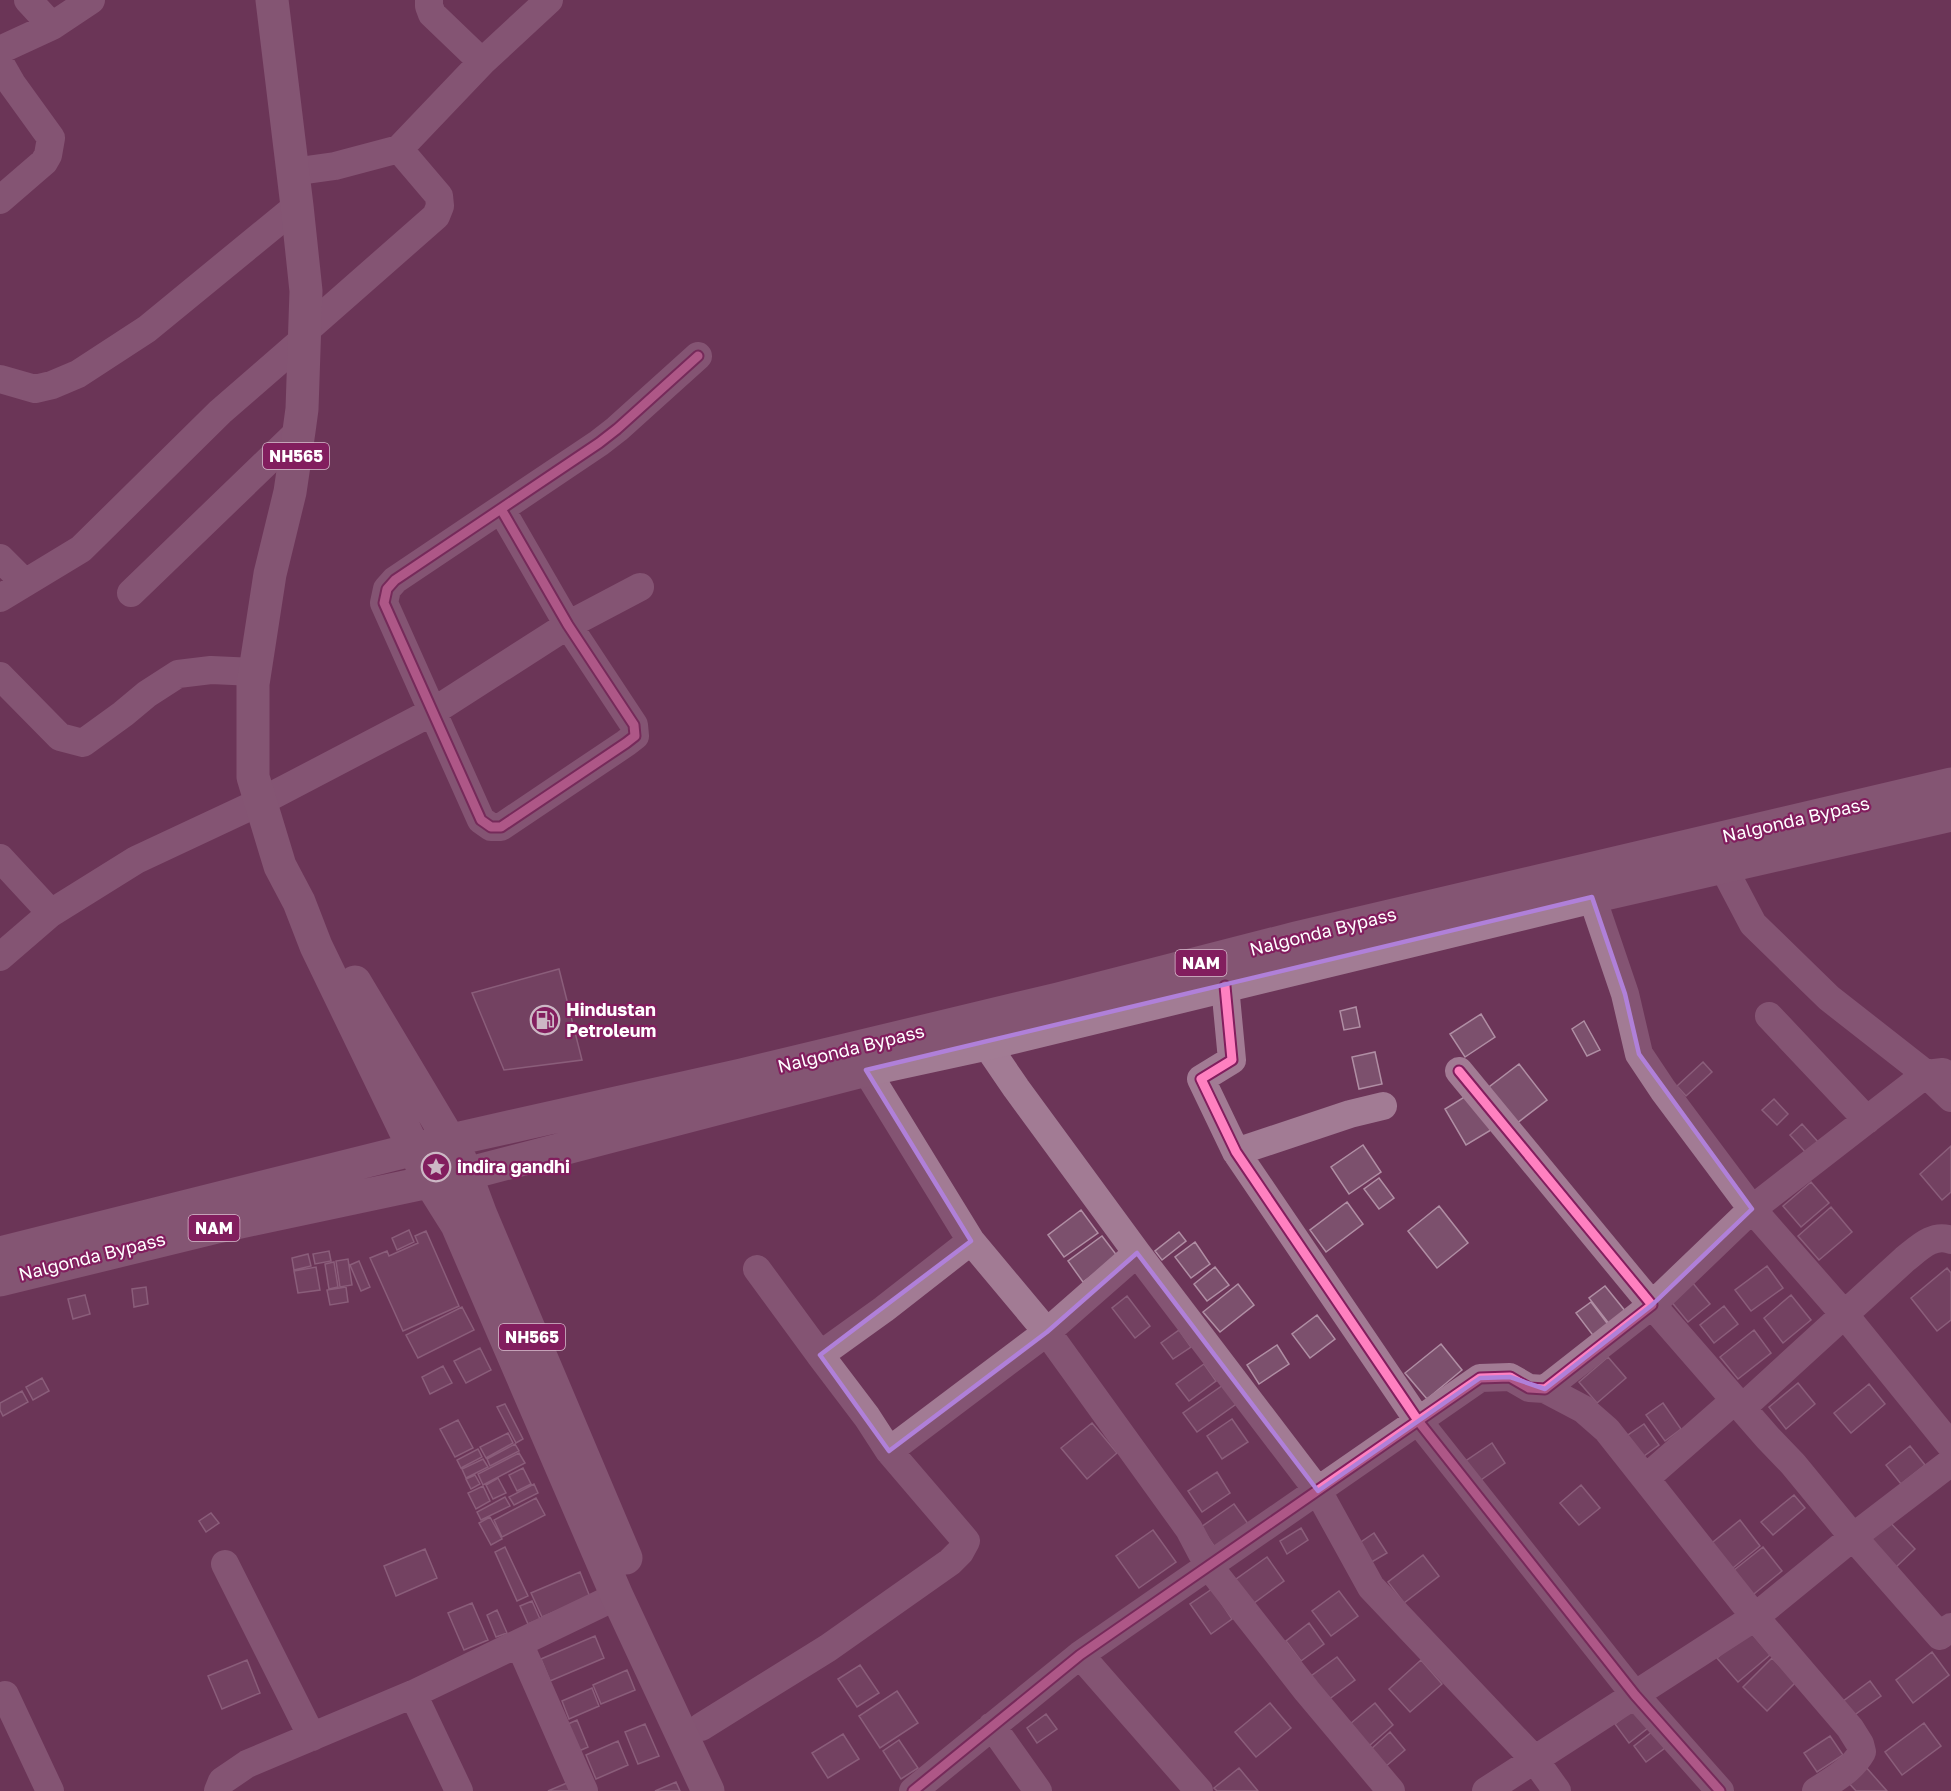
<svg xmlns="http://www.w3.org/2000/svg" width="1951" height="1791" viewBox="0 0 1951 1791" font-family="'Golos Text',sans-serif">
  <style>
    .building { fill: #7c506d; stroke: #b08ea4; stroke-width: 1.5 }
    .lines { fill: none; stroke-linecap: round; stroke-linejoin: round }
    .minor { stroke: #a27b94; stroke-width: 28 }
    .highway { stroke: #a27c94; stroke-width: 33 }
    .cycleway-casing { stroke: #821e5e; stroke-width: 13 }
    .cycleway { stroke: #ff80c0; stroke-width: 9 }
    .marked { fill: none; stroke: #b080d9; stroke-width: 4.5; stroke-linejoin: round }
    .labels { text-anchor: middle; stroke-width: 4.5; stroke-linejoin: round; paint-order: stroke }
    .shield { fill: #821e5e; stroke: #dabccf; stroke-width: 1.5 }
    .shield-label { font-size: 16px; font-weight: bold; fill: #fff }
    .street-label { font-size: 18px; fill: #fff; stroke: #821e5e }
    .poi-label { font-size: 18px; font-weight: bold; fill: #fff; stroke: #821e5e; text-anchor: start }
  </style>
  <rect width="100%" height="100%" fill="#6c3558"/>
  <path class="building" d="M559,969L582,1060L504,1070L472,993Z
    M1356,1007L1360,1027L1344,1030L1340,1011Z
    M1481,1014L1495,1037L1465,1057L1450,1034Z
    M1584,1021L1600,1050L1587,1056L1572,1029Z
    M1375,1052L1382,1084L1359,1089L1352,1057Z
    M1703,1062L1712,1072L1686,1096L1677,1086Z
    M1519,1064L1547,1100L1512,1127L1485,1090Z
    M1474,1091L1496,1127L1466,1145L1445,1109Z
    M1774,1099L1788,1114L1777,1125L1762,1110Z
    M1802,1124L1819,1143L1807,1154L1790,1135Z
    M1363,1145L1381,1172L1349,1194L1331,1167Z
    M1951,1146V1192L1942,1200L1920,1174Z
    M1379,1178L1394,1198L1379,1209L1364,1189Z
    M1811,1182L1829,1203L1801,1227L1783,1206Z
    M1347,1202L1363,1224L1326,1252L1310,1230Z
    M1439,1206L1468,1243L1437,1268L1408,1231Z
    M1831,1207L1852,1232L1819,1260L1798,1236Z
    M1081,1210L1098,1233L1064,1257L1048,1235Z
    M409,1230L414,1242L397,1250L392,1238Z
    M426,1231L459,1306L403,1331L370,1258L387,1251L389,1256L418,1243L415,1236Z
    M1179,1232L1186,1241L1162,1260L1155,1251Z
    M1102,1236L1118,1257L1083,1282L1068,1261Z
    M1195,1242L1210,1264L1191,1278L1175,1257Z
    M329,1251L331,1261L315,1264L313,1254Z
    M308,1254L311,1266L294,1270L292,1258Z
    M348,1259L352,1285L340,1287L336,1261Z
    M359,1261L370,1287L361,1291L350,1265Z
    M334,1262L338,1287L329,1289L325,1264Z
    M1767,1266L1783,1288L1751,1311L1735,1290Z
    M316,1267L320,1290L298,1293L294,1271Z
    M1215,1267L1229,1285L1207,1301L1194,1284Z
    M1947,1268L1951,1273V1320L1937,1331L1911,1298Z
    M1692,1282L1710,1304L1688,1322L1670,1300Z
    M1238,1284L1254,1305L1220,1332L1203,1312Z
    M1605,1286L1626,1312L1610,1325L1589,1298Z
    M146,1287L148,1304L134,1307L132,1289Z
    M346,1287L348,1302L330,1305L327,1290Z
    M85,1295L90,1314L73,1319L68,1299Z
    M1791,1295L1811,1320L1783,1343L1764,1318Z
    M1127,1296L1150,1326L1135,1338L1112,1308Z
    M1591,1302L1610,1327L1595,1338L1576,1313Z
    M1724,1306L1738,1324L1714,1343L1700,1325Z
    M462,1307L474,1330L418,1358L406,1335Z
    M1317,1315L1335,1339L1310,1358L1292,1334Z
    M1179,1330L1191,1347L1173,1359L1161,1343Z
    M1754,1330L1771,1353L1738,1379L1720,1357Z
    M1441,1344L1462,1370L1427,1399L1405,1373Z
    M1277,1345L1289,1364L1259,1384L1247,1365Z
    M480,1348L491,1370L466,1383L454,1361Z
    M1608,1357L1626,1378L1597,1403L1579,1382Z
    M1204,1364L1216,1381L1189,1401L1176,1384Z
    M443,1366L452,1383L430,1394L422,1377Z
    M42,1378L49,1391L33,1400L26,1387Z
    M1226,1383L1239,1402L1197,1432L1183,1413Z
    M1798,1383L1815,1404L1786,1429L1769,1407Z
    M1869,1384L1885,1404L1851,1433L1834,1413Z
    M22,1391L28,1402L3,1416L0,1410V1403Z
    M1663,1403L1681,1429L1665,1441L1646,1415Z
    M505,1404L523,1439L516,1443L497,1407Z
    M1232,1419L1248,1442L1222,1459L1207,1436Z
    M458,1420L473,1448L455,1457L440,1429Z
    M1092,1423L1117,1453L1087,1479L1061,1448Z
    M1644,1424L1659,1445L1640,1459L1625,1437Z
    M508,1433L513,1443L486,1458L480,1447Z
    M1492,1443L1505,1463L1478,1482L1464,1462Z
    M515,1444L519,1451L490,1466L487,1459Z
    M1910,1446L1925,1465L1901,1484L1886,1465Z
    M478,1449L482,1457L461,1468L457,1460Z
    M519,1453L525,1463L483,1485L478,1474Z
    M483,1459L488,1467L466,1478L462,1469Z
    M523,1468L531,1484L517,1491L509,1475Z
    M1217,1472L1230,1493L1202,1512L1188,1491Z
    M475,1475L480,1484L471,1489L466,1479Z
    M498,1478L506,1493L493,1499L486,1485Z
    M534,1484L538,1493L514,1505L509,1497Z
    M1581,1485L1600,1508L1579,1525L1560,1503Z
    M483,1486L490,1501L476,1509L468,1493Z
    M1794,1495L1805,1508L1773,1535L1761,1522Z
    M505,1497L510,1506L481,1520L477,1512Z
    M536,1498L545,1515L502,1537L494,1520Z
    M1234,1504L1251,1528L1218,1552L1201,1527Z
    M211,1513L219,1523L206,1532L199,1521Z
    M490,1517L502,1539L491,1545L479,1523Z
    M1887,1519L1915,1549L1896,1567L1868,1536Z
    M1740,1520L1760,1546L1728,1572L1708,1546Z
    M1301,1528L1308,1540L1287,1554L1280,1541Z
    M1153,1530L1176,1562L1139,1588L1116,1556Z
    M1374,1533L1387,1553L1370,1563L1358,1544Z
    M505,1547L528,1596L517,1601L495,1552Z
    M1763,1547L1782,1571L1749,1598L1729,1574Z
    M425,1549L437,1578L396,1596L384,1566Z
    M1423,1555L1439,1576L1404,1603L1388,1582Z
    M1267,1557L1284,1581L1250,1606L1232,1582Z
    M580,1572L590,1597L542,1617L531,1593Z
    M1212,1589L1232,1619L1211,1634L1190,1604Z
    M1339,1591L1358,1616L1331,1636L1312,1611Z
    M532,1601L540,1619L528,1624L520,1606Z
    M472,1603L488,1640L464,1650L448,1613Z
    M497,1610L507,1633L496,1637L487,1615Z
    M1309,1623L1324,1644L1301,1661L1286,1641Z
    M1749,1630L1770,1655L1738,1682L1717,1658Z
    M595,1636L604,1658L550,1681L541,1659Z
    M1932,1652L1949,1675L1913,1703L1896,1680Z
    M1337,1657L1355,1680L1328,1700L1311,1676Z
    M1772,1658L1796,1682L1767,1711L1743,1687Z
    M247,1660L260,1693L222,1709L208,1676Z
    M1421,1660L1442,1684L1410,1712L1389,1689Z
    M860,1665L879,1693L857,1707L838,1679Z
    M627,1670L635,1690L601,1704L593,1685Z
    M1870,1681L1881,1696L1853,1716L1842,1702Z
    M592,1688L599,1706L569,1719L562,1701Z
    M897,1691L918,1723L880,1748L859,1716Z
    M1270,1703L1291,1728L1256,1757L1235,1732Z
    M1375,1703L1393,1725L1369,1746L1350,1724Z
    M1634,1709L1648,1728L1629,1743L1615,1724Z
    M1046,1714L1057,1729L1037,1743L1027,1728Z
    M577,1720L588,1747L579,1751L568,1724Z
    M1924,1723L1941,1746L1902,1775L1885,1752Z
    M645,1724L659,1756L638,1764L625,1732Z
    M1653,1731L1665,1748L1646,1762L1634,1746Z
    M1390,1732L1405,1750L1385,1767L1370,1750Z
    M843,1734L859,1759L828,1778L812,1753Z
    M1830,1736L1843,1755L1817,1772L1804,1753Z
    M899,1740L918,1768L901,1779L883,1751Z
    M618,1741L628,1765L596,1779L586,1755Z
    M1864,1765L1887,1791H1856L1847,1781Z
    M1239,1768L1258,1791H1217L1214,1788Z
    M574,1780L578,1791H548Z
    M676,1782L680,1791H655Z"/>
  <g class="lines">
    <path class="minor" d="M28,0L52,26
      M429,0V6L432,14L482,62
      M0,50L52,26L91,0
      M0,63L12,84L51,138L48,155L44,162L0,200
      M292,172L335,166L399,149L482,62L549,0
      M304,332L436,216L440,206L439,196L399,149
      M0,379L35,389L52,385L78,374L147,329L297,206
      M501,509L568,625L634,725L635,736L626,743L501,827H491L481,820L384,603L387,589L395,580L599,443L617,429L698,356
      M0,558L24,582
      M131,593L299,431
      M0,598L81,549L220,412L304,339
      M0,676L60,737L83,743L123,714L147,694L178,674L211,670L255,672
      M0,858L51,913L136,860L260,802L434,711L568,625L640,587
      M1723,867L1753,924L1829,998L1926,1074L1943,1072
      M1592,897L1625,994L1639,1054L1663,1090L1752,1209L1926,1074L1951,1098
      M0,957L51,913
      M1225,986L1232,1060L1201,1079L1236,1152L1419,1422L1635,1695L1720,1791
      M1769,1016L1867,1120
      M986,1044L1016,1088L1137,1253L1318,1491L1371,1587L1534,1759L1557,1791
      M866,1070L971,1241L884,1309L820,1355L867,1417L889,1451L1047,1332L1137,1253
      M1236,1152L1350,1114L1383,1106
      M971,1241L1047,1332L1189,1529L1208,1565L1307,1691L1391,1791
      M757,1269L820,1355
      M1545,1389L1583,1409L1607,1430L1755,1617L1850,1728L1860,1744L1862,1752C1852,1770 1833,1780 1816,1791
      M1742,1408L1905,1259C1919,1248 1933,1233 1951,1240
      M1951,1446L1844,1314L1752,1209L1652,1305L1768,1438L1793,1464L1853,1537L1940,1636L1951,1627
      M1646,1478L1735,1400
      M225,1564L312,1737
      M519,1643L584,1791
      M1080,1655L1199,1791
      M413,1694L459,1791
      M5,1695L50,1791
      M992,1726L1038,1791
      M701,1727L828,1648L950,1562L960,1552L966,1541L889,1451
      M218,1791L222,1781L247,1764L413,1694L617,1596
      M913,1791L1080,1655L1480,1378L1510,1377L1529,1388L1545,1389L1652,1305L1459,1071
      M1486,1791L1755,1617L1853,1537L1951,1462"/>
    <path class="highway" d="M272,0L297,206L306,291L302,409L299,431L290,492L270,574L253,684V777L280,866L299,902L316,946L430,1182L457,1225L617,1596L708,1791
      M355,982L459,1156L481,1215L626,1558
      M0,1253L451,1140L741,1075L1058,999L1296,938L1951,784
      M0,1280L217,1227L466,1174L866,1070L986,1044L1592,897L1951,815"/>
    <g class="cycleway-casing">
      <path id="cycleway" d="M501,509L568,625L634,725L635,736L626,743L501,827H491L481,820L384,603L387,589L395,580L599,443L617,429L698,356
        M1225,986L1232,1060L1201,1079L1236,1152L1419,1422L1635,1695L1720,1791
        M913,1791L1080,1655L1480,1378L1510,1377L1529,1388L1545,1389L1652,1305L1459,1071"/>
    </g>
    <use href="#cycleway" class="cycleway"/>
  </g>
  <path d="M0 0H1951V1791H0ZM1592,897L1625,994L1639,1054L1752,1209L1652,1305L1545,1389L1510,1377L1480,1378L1318,1491L1137,1253L1047,1332L889,1451L820,1355L971,1241L866,1070Z" fill="#6c3558" fill-opacity=".55" fill-rule="evenodd"/>
  <path class="marked" d="M1592,897L1625,994L1639,1054L1752,1209L1652,1305L1545,1389L1510,1377L1480,1378L1318,1491L1137,1253L1047,1332L889,1451L820,1355L971,1241L866,1070Z"/>
  <defs>
    <g id="fuel-ring" transform="scale(1.5)"><circle r="9.5" fill="#821e5e" stroke="#ccb8c5" stroke-width="1.5"/><path d="M-5.5-6h7V0h2V4h1.3V-2.5L3-4.5l.8-.8L6-3V5H2.5V1h-1V6h-7ZM-4.2-4.7v3.2H.2V-4.7Z" fill="#ccb8c5"/></g>
    <g id="sight-ring" transform="scale(1.5)"><circle r="9.5" fill="#821e5e" stroke="#ccb8c5" stroke-width="1.5"/><path d="M0-6L1.8-2.2L6-1.7L2.9 1.2L3.7 5.4L0 3.3L-3.7 5.4L-2.9 1.2L-6-1.7L-1.8-2.2Z" fill="#ccb8c5"/></g>
  </defs>
  <g fill-rule="evenodd">
    <use href="#fuel-ring" x="545" y="1020"/>
    <use href="#sight-ring" x="436" y="1167"/>
  </g>
  <g class="labels">
    <g class="shield">
      <rect x="263" y="443" width="66" height="26" rx="4.5"/>
      <rect x="1175.5" y="950" width="51" height="26" rx="4.5"/>
      <rect x="188.5" y="1215" width="51" height="26" rx="4.5"/>
      <rect x="499" y="1324" width="66" height="26" rx="4.5"/>
    </g>
    <g class="shield-label">
      <text x="296" y="462">NH565</text>
      <text x="1201" y="969">NAM</text>
      <text x="214" y="1234">NAM</text>
      <text x="532" y="1343">NH565</text>
    </g>
    <g class="street-label">
      <text transform="translate(1796 820) rotate(-13)" y="6">Nalgonda Bypass</text>
      <text transform="translate(1323 932) rotate(-14)" y="6">Nalgonda Bypass</text>
      <text transform="translate(851 1049) rotate(-14)" y="6">Nalgonda Bypass</text>
      <text transform="translate(92 1257) rotate(-14)" y="6">Nalgonda Bypass</text>
    </g>
    <g class="poi-label">
      <text x="566" y="1016">Hindustan<tspan x="566" dy="21">Petroleum</tspan></text>
      <text x="457" y="1173">indira gandhi</text>
    </g>
  </g>
</svg>
